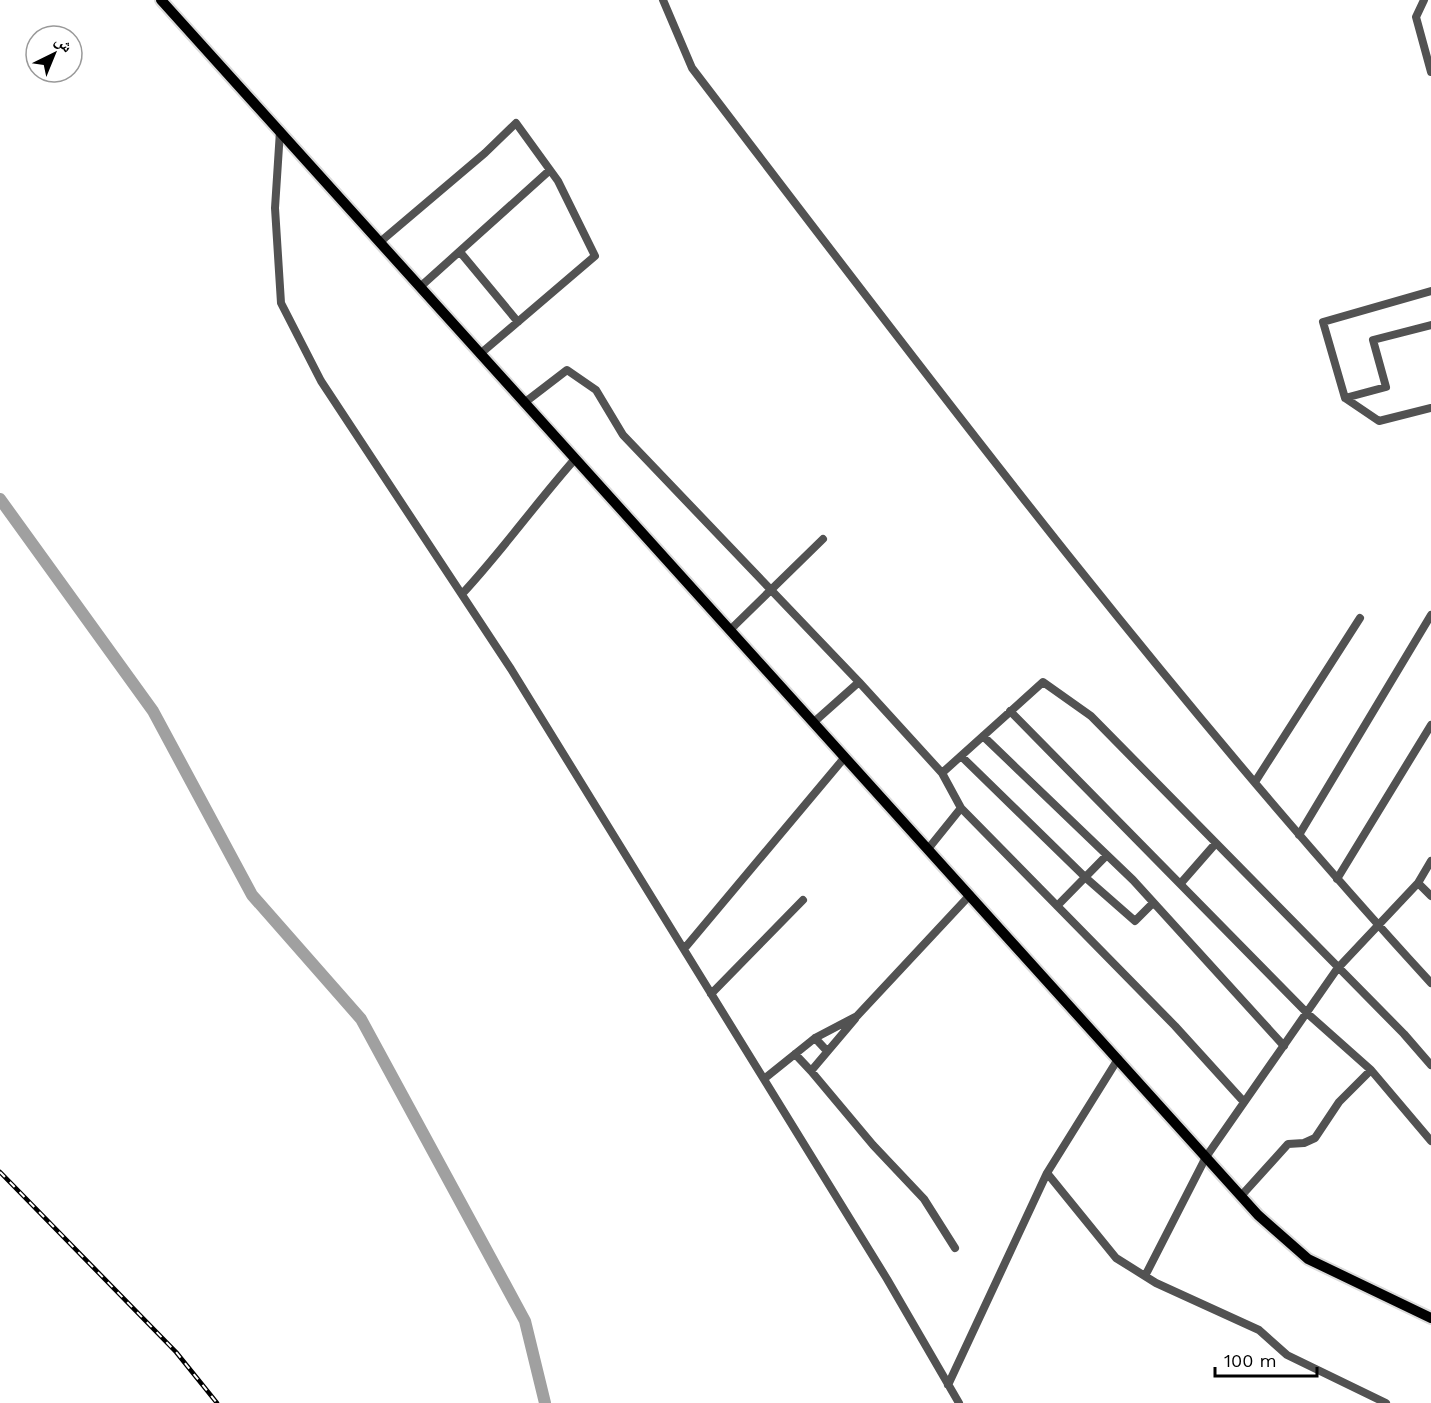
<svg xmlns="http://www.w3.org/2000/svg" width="1431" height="1403" viewBox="0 0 1431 1403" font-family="'Work Sans','Noto Naskh Arabic',sans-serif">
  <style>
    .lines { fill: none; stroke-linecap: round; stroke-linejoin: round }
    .river { stroke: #a0a0a0; stroke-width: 12 }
    .major-casing { stroke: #dbdbdb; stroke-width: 14 }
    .minor { stroke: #525252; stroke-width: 8 }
    .major { stroke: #000; stroke-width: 10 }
    .rail-casing { stroke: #000; stroke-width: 4.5 }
    .rail { stroke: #fff; stroke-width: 2; stroke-dasharray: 7; stroke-linecap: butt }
  </style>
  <rect width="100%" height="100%" fill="#fff"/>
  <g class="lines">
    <path class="river" d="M0,499L153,711L252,895L361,1019L525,1321L545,1403"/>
    <g class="major-casing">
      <path id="major" d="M161,0L1258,1215L1308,1259L1431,1318"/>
    </g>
    <path class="minor" d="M663,0L692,68C930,380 1166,694 1431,983
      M1424,0L1416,17L1431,72
      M280,131L275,208L281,303L321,381L511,669L887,1279L959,1403
      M380,242L485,153L516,123L558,181L595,256L480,354
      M460,252L518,322
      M420,287L550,170
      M1431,291L1323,322L1345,398L1379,421L1431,408
      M1345,398L1386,387L1373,340L1431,325
      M524,403L567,370L596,390L623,435L859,682L942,773L1043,682L1091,716L1404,1034L1431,1065
      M462,594C502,551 536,503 575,459
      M730,630L823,539
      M1010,711L1308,1014L1371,1070L1431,1141
      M814,722L859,682
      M983,736L1133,880L1284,1046
      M961,756L1086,878L1135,921L1153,903
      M942,773L961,808L1175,1026L1244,1102
      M1255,782L1360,618
      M1299,835L1431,615
      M928,849L961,808
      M1337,879L1431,725
      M1181,883L1216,843
      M1418,883L1431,896
      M1057,906L1107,855
      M684,949L845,757
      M711,994L803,900
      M815,1038L827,1051
      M795,1054L811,1071L855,1019
      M811,1071L873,1145L924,1199L955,1248
      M764,1079L815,1038L857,1016L970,895
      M1047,1173L1116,1258L1156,1283L1259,1330L1287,1355L1386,1403
      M1241,1196L1288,1144L1304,1143L1315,1138L1339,1102L1371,1070
      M1145,1276L1206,1157L1337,969L1418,883L1431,861
      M948,1385L1047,1173L1118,1059"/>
    <use href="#major" class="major"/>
    <g class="rail-casing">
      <path id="rail" d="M0,1172L176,1352L217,1403"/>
    </g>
    <use href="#rail" class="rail"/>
  </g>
  <g transform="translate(54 54) rotate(43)"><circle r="28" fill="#ffffff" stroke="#999999" stroke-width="1.5"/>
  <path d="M0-4.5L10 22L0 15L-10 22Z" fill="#000000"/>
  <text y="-9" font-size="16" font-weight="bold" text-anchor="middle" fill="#000000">ش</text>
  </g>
  <path d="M1215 1367v9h102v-9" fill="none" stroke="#000000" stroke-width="3"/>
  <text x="1224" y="1367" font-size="18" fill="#000000" stroke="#ffffff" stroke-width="4.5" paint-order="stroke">100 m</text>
</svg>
